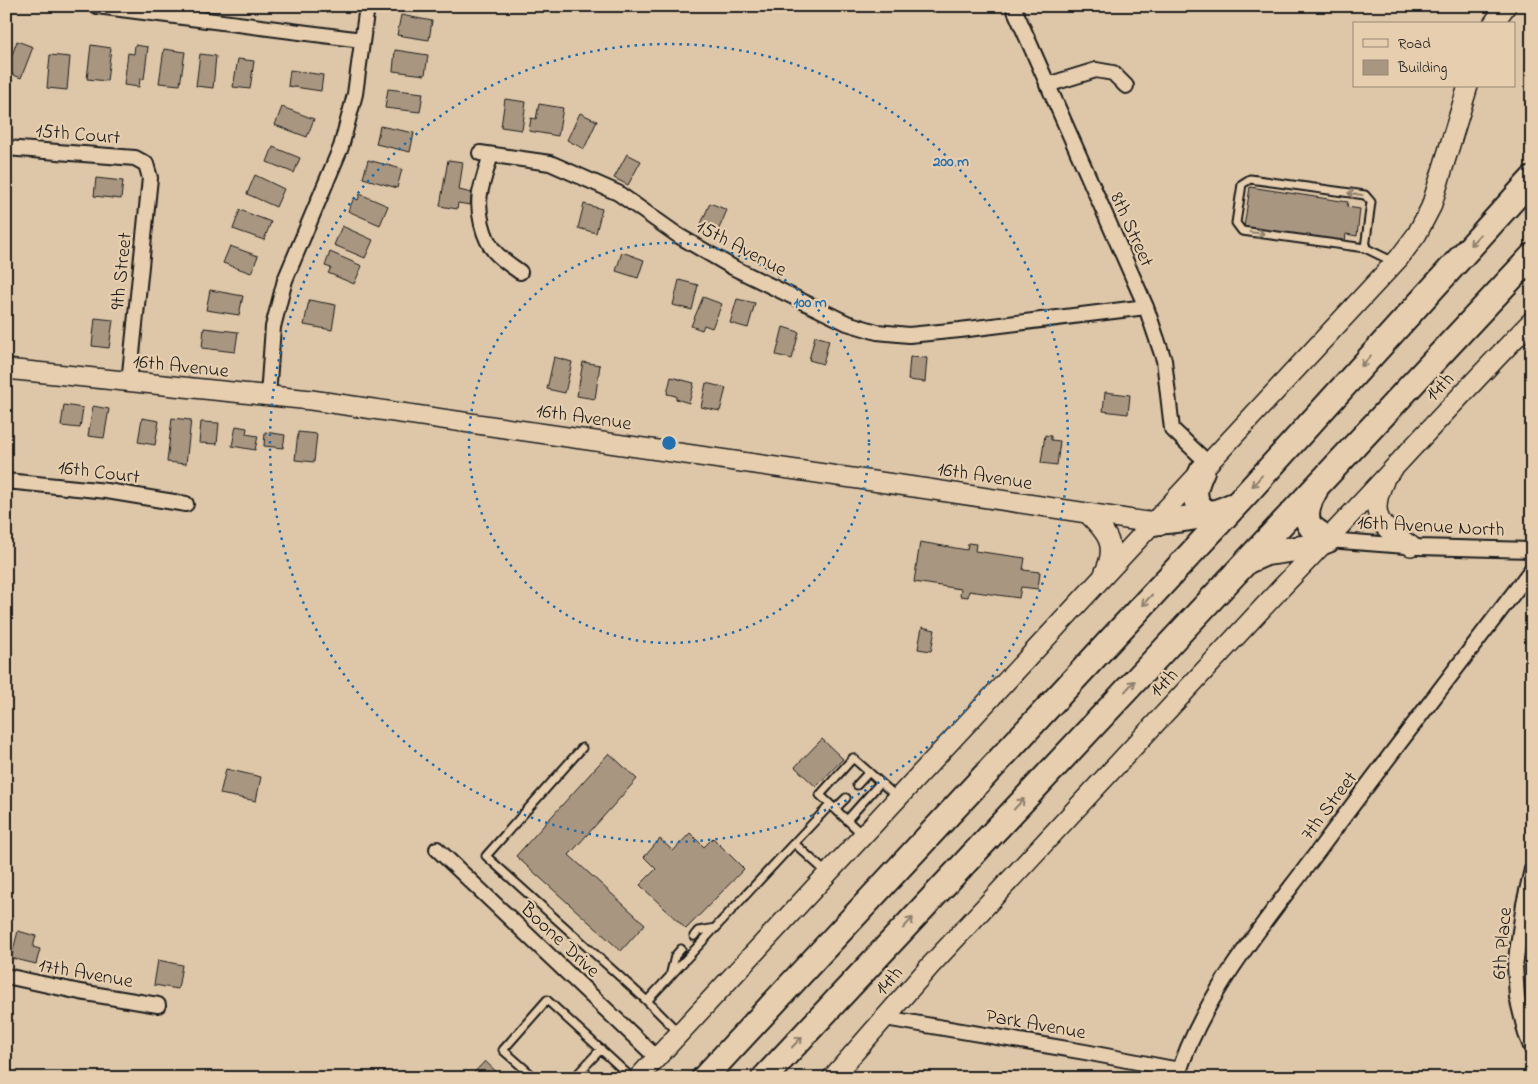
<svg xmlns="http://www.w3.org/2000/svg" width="1538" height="1084" viewBox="0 0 1538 1084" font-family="'Indie Flower',sans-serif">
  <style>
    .building { fill: #a89681; stroke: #1c1c1c }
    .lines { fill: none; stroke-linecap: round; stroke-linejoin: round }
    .lane-casing { stroke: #1c1c1c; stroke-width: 11 }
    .street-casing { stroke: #1c1c1c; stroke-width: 18 }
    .secondary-casing { stroke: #1c1c1c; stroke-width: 22 }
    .highway-casing { stroke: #1c1c1c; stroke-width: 28 }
    .lane { stroke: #e6ceae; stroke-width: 7 }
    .street { stroke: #e6ceae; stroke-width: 14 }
    .secondary { stroke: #e6ceae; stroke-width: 19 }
    .highway { stroke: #e6ceae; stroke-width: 24 }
    .oneway { stroke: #8b7e6c }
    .ring { fill: none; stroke: #1f6fb2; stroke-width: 2.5; stroke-dasharray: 2.5 5 }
    .labels { text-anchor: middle; stroke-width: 4.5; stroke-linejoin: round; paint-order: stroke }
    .street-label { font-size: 20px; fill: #1c1c1c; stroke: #e6ceae }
    .centre { fill: #1f6fb2; stroke: #e6ceae; stroke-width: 2.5 }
    .ring-label { font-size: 15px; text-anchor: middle; font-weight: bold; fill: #1f6fb2; stroke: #e6ceae; stroke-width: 4.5; stroke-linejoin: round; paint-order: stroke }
  </style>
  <rect width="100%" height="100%" fill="#dec7a8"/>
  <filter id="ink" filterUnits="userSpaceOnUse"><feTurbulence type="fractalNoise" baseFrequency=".02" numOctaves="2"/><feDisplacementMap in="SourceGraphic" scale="10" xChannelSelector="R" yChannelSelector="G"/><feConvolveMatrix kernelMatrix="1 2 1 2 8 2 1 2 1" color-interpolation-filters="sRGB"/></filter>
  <g filter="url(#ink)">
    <path class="building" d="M401,15L432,21L429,40L397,35Z
      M17,41L33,47L21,78L6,72Z
      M91,45L111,48L107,81L87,79Z
      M135,45L148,47L144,79H140L139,87L124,85L128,53L134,54Z
      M164,49L185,52L180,85L159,83Z
      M395,50L428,55L425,75L393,71Z
      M200,54L216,56L213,88L196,86Z
      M50,55L70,57L67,90L47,88Z
      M238,59L254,61L250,89L233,87Z
      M290,70L323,75L321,91L288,86Z
      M388,89L423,93L420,112L385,108Z
      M505,99L526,102L522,130L501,127Z
      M539,104L563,108L558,136L529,131L531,118L536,119Z
      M282,107L314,119L307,137L275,125Z
      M580,113L597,121L584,149L567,140Z
      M380,126L414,133L410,152L376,144Z
      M273,147L300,158L294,173L267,162Z
      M627,154L641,161L628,185L614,178Z
      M368,160L402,169L397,188L363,178Z
      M448,160L463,162L459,190L472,193L470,205L458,203L457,209L440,206Z
      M255,175L284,189L276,207L247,194Z
      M96,178L123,181L121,199L94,196Z
      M1250,187L1348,202L1347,207L1360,209L1357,236L1346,234L1345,242L1244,227Z
      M360,194L388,206L380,225L348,211L354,198L358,200Z
      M710,203L727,210L718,231L701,224Z
      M584,204L602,209L596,233L578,228Z
      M240,210L271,222L264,240L233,229Z
      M342,226L373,240L365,258L334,245Z
      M230,246L258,256L251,273L223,263Z
      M330,252L362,266L354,284L328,273L331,268L325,266Z
      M622,252L644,260L638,278L616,271Z
      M679,280L698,285L692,310L673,305Z
      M210,290L243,296L239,315L206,310Z
      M703,297L722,304L712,328L704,325L702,330L691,326Z
      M737,299L755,303L748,328L730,323Z
      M309,300L336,305L332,330L304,325Z
      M95,318L113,320L109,348L92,346Z
      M783,327L799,332L792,359L776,355Z
      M204,328L238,332L235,352L202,348Z
      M815,336L829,340L823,364L809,360Z
      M554,357L572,362L565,393L547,389Z
      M910,357L927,358L925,382L908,380Z
      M583,362L600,365L595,399L577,396Z
      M671,377L694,383L689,403L676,399V396L667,394Z
      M706,383L726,388L720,411L701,407Z
      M1105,392L1130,395L1128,414L1103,411Z
      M64,405L83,408L80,428L61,426Z
      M93,406L109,409L104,438L88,436Z
      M142,418L159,421L155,445L138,442Z
      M172,418L191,420L186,464L167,462Z
      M201,422L219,423L217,444L199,443Z
      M236,426L247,428L246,434L258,436L255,450L232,446Z
      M265,432L285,435L283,448L264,446Z
      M298,432L317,434L314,462L295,460Z
      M1045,435L1051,436V440L1060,441L1057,465L1041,463Z
      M920,542L967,550L968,543L976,544L975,551L1025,558L1023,570L1040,572L1038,589L1021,587L1019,598L969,591L968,597L960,596L961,589L914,582Z
      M922,627L935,630L931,651L918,649Z
      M822,739L843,759L816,787L795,767Z
      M609,753L637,779L569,855L645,924L621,951L516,856Z
      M226,769L261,777L256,801L220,794Z
      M690,833L704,847L713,838L744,869L686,929L640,885L656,869L644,857L660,839L673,851Z
      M18,931L36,936L33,947L40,949L36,964L11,958Z
      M158,960L182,965L178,989L154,985Z
      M485,1061L503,1078H469Z"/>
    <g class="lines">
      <g class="lane-casing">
        <path id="lane" d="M1365,248L1371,202L1365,195L1250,179L1242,184L1236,223L1242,231L1365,248L1394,262
          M582,748L486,856L647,1001L794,843L828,874
          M857,785L869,772
          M835,809L846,798
          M847,820L880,783
          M863,835L820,795L853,758L898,798
          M794,843L830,805
          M694,936L698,931L716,928
          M670,976L675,956L681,949
          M647,1001L679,1033
          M535,1078L503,1050L547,1000L632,1078
          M574,1078L601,1049"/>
      </g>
      <g class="street-casing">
        <path id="street" d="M97,6L362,40
          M1013,6L1146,307L1164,360L1172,429L1209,464
          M1047,85L1096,70L1113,73L1126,86
          M6,148L135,158L146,164L150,178L129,383
          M480,153L550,163L618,193L679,236L734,268L847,323L877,332L909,335L960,330L1146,307
          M491,155C487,167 483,180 480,193C477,211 483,238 495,252C502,260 512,266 520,272
          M268,396L273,327L285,280L341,147L355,94L367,6
          M6,481L107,491L186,504
          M1328,540L1419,547L1532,550
          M437,849L657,1058
          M1532,869L1524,904L1515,966L1517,997L1526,1034L1532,1049
          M6,976L80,992L158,1005
          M885,1018L1085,1052L1179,1070
          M1177,1078C1202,995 1268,919 1319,850C1389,756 1461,662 1532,569"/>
      </g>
      <g class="secondary-casing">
        <path id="secondary" d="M1493,24L1506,6
          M6,369L311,400L928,489L1153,523
          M1384,481C1367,518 1382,527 1411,546
          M1087,513C1108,533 1118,546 1104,574
          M638,1078L1399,258L1417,234L1431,207L1468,86
          M832,1078L931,965L1283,586C1367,499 1447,408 1532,321"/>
      </g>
      <g class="highway-casing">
        <path id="highway" d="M1202,471C1196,484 1191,497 1201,509L1213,514
          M1153,523C1181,519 1206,518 1231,506
          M1250,560L1266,553L1310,547L1328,540C1323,535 1316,532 1311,527C1303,517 1309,500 1315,491
          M704,1078L1247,493L1532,179
          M764,1078C1019,803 1277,531 1532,256"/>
      </g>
      <use href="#lane" class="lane"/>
      <use href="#street" class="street"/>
      <use href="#secondary" class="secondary"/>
      <use href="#highway" class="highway"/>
    </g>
    <defs><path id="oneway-shaft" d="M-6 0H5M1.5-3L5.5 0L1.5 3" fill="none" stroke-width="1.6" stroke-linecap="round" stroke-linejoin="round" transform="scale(1.25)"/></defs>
    <g class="oneway">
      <use href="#oneway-shaft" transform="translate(1355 194) rotate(-172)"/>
      <use href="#oneway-shaft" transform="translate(1257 233) rotate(8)"/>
      <use href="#oneway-shaft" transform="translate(1475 240) rotate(132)"/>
      <use href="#oneway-shaft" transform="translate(1366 361) rotate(132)"/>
      <use href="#oneway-shaft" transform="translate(1257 481) rotate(132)"/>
      <use href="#oneway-shaft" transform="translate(1147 600) rotate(133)"/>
      <use href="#oneway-shaft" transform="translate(1130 686) rotate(-47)"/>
      <use href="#oneway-shaft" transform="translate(1019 804) rotate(-47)"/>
      <use href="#oneway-shaft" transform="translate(908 923) rotate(-47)"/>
      <use href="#oneway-shaft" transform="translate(797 1042) rotate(-47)"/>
    </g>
  </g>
  <g class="ring">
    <circle cx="669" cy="443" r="200"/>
    <circle cx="669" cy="443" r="399"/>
  </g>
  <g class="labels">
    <g class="street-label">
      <text transform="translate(78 133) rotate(5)" y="7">15th Court</text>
      <text transform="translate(1133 229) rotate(66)" y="7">8th Street</text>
      <text transform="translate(742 247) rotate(28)" y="7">15th Avenue</text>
      <text transform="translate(120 271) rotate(-84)" y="7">9th Street</text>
      <text transform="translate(181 365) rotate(6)" y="7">16th Avenue</text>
      <text transform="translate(1439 386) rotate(-46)" y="7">14th</text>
      <text transform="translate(584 416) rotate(8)" y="7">16th Avenue</text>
      <text transform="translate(99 471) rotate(7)" y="7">16th Court</text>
      <text transform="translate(985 475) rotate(9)" y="7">16th Avenue</text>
      <text transform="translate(1431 525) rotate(3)" y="7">16th Avenue North</text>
      <text transform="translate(1163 682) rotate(-47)" y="7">14th</text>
      <text transform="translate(1328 805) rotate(-53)" y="7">7th Street</text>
      <text transform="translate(561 939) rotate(43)" y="7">Boone Drive</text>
      <text transform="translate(1501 943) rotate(-85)" y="7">6th Place</text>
      <text transform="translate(86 972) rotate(10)" y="7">17th Avenue</text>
      <text transform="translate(888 980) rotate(-49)" y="7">14th</text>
      <text transform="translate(1036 1023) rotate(10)" y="7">Park Avenue</text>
    </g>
  </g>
  <circle cx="669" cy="443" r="8" class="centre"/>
  <g class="ring-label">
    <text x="951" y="166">200 m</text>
    <text x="810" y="307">100 m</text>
  </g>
  <rect width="1538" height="1084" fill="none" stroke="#e6ceae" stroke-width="25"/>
  <rect x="12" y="12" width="1513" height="1059" fill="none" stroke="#1c1c1c" stroke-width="2" filter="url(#ink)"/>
  <rect x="1353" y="22" width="162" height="65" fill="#e6ceae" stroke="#958774"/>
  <rect x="1363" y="39" width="25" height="8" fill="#e6ceae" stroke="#958774"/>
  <text x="1398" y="48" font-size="15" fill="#1c1c1c">Road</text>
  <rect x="1363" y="60" width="25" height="15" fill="#a89681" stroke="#958774"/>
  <text x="1398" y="72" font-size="15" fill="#1c1c1c">Building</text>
</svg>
